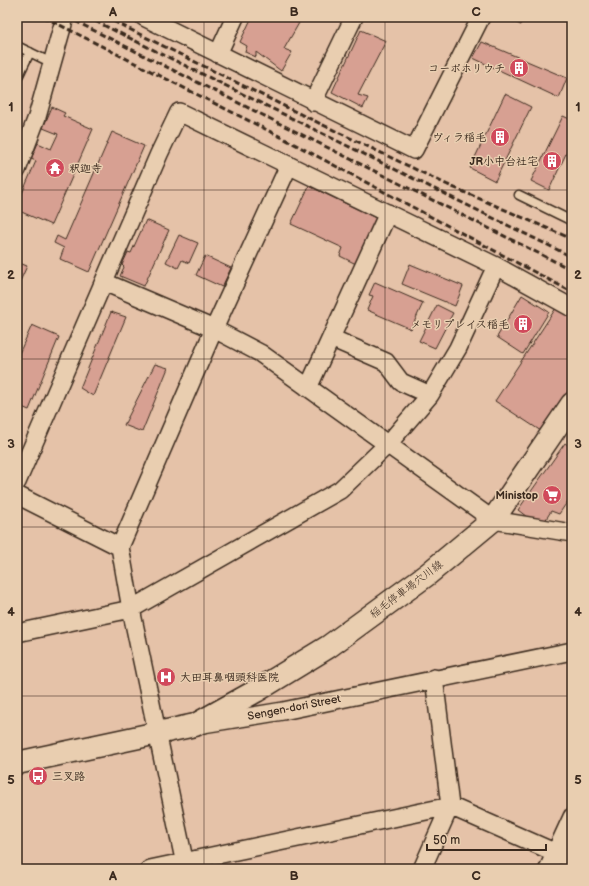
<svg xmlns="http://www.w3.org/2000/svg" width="589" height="886" viewBox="0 0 589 886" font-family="'Balsamiq Sans','Klee One',sans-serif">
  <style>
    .building { fill: #d7a092; stroke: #3b2a1e }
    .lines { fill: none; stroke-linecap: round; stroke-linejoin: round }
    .service-casing { stroke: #3b2a1e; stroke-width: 11 }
    .minor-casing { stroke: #3b2a1e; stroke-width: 20 }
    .secondary-casing { stroke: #3b2a1e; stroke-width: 25 }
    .service { stroke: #e9ceb0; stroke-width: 8 }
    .minor { stroke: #e9ceb0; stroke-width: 17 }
    .secondary { stroke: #e9ceb0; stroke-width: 22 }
    .rail { stroke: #3b2a1e; stroke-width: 3; stroke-dasharray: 6 3; stroke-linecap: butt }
    .grid { fill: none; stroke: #3b2a1e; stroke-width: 1; stroke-opacity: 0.55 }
    .labels { text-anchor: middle; stroke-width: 3; stroke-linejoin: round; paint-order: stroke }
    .poi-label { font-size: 11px; font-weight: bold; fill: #3b2a1e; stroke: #e9ceb0; text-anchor: end }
    .street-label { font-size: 11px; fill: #3b2a1e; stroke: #e9ceb0 }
    .neatline { fill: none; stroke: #3b2a1e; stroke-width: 1.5 }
    .grid-label { font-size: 13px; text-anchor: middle; font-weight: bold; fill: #3b2a1e }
  </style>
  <rect width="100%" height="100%" fill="#e5c2a8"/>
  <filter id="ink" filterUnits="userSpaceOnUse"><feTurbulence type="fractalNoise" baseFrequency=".025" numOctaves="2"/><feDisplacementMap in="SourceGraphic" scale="8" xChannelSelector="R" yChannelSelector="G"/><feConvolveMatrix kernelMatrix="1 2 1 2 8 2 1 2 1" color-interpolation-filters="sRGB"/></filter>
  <g filter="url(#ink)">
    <path class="building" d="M252,17H285L299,23L284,49L292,52L281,71L256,52V57L245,52L247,46L240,42Z
      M503,17H524L521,25Z
      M361,30L386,41L358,95L368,98L363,108L332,92Z
      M482,42L567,78L559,98L473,58Z
      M505,94L531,107L495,181L470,168Z
      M52,107L65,113L63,116L93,129L51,225L17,210V205L36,161L31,159L38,143L51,149L58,134L43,128Z
      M563,116L572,120V141L549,190L531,181Z
      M112,132L144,146L89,272L60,259L64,248L54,243L57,236L65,240Z
      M309,186L378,219L356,264L340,256L343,248L291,224Z
      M146,220L169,230L144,286L120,276L124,267L122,265L128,252L131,253Z
      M179,235L198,243L189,263L182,260L178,268L166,262Z
      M205,256L231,268L222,287L196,275Z
      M17,262L27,266L17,288Z
      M410,264L463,286L455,306L402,284Z
      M375,282L423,303L411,329L367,310L373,296L369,295Z
      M522,295L549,312L523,354L497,337Z
      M437,305L453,313L435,348L419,341Z
      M556,308L572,318V385L541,431L495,401Z
      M111,312L126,317L93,396L80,388Z
      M32,325L59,337L29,410L17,405V358Z
      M155,364L168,368L142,432L124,425Z
      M565,443L572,448V495L559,514L551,511L545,521L531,520L518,510Z"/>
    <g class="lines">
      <g class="service-casing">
        <path id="service" d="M17,46L52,63
          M17,79L30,52
          M519,195L572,221"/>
      </g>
      <g class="minor-casing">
        <path id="minor" d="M144,17L414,150L481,17
          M218,54L235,17
          M313,102L354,17
          M17,170L37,117L65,17
          M104,282L214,329L260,353L493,520L572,533
          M331,338L386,362L401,382L430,395
          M308,388L388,213
          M17,482L159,154L179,112L496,266L572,308
          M17,495L120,547
          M17,633L131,609L340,490L388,444L430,395L458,348L496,266
          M203,724L283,711L572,651
          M150,869L450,806L572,860
          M186,869L131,609L120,547L214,329L289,165
          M422,869L450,806L434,678
          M548,869L572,817"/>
      </g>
      <g class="secondary-casing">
        <path id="secondary" d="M17,763L195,725L256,691L328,647L428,574L493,520L572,404"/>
      </g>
      <use href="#service" class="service"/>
      <use href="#minor" class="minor"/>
      <use href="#secondary" class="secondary"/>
      <path class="rail" d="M44,17L283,138L572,292
        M67,17L572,270
        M87,17L572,257
        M105,17L294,111L448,185L572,239"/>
    </g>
  </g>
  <path class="grid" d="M204,17V869M385,17V869M17,190H572M17,359H572M17,527H572M17,696H572"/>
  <defs>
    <g id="building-disc" transform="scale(1)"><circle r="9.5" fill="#d1495b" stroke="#e9ceb0"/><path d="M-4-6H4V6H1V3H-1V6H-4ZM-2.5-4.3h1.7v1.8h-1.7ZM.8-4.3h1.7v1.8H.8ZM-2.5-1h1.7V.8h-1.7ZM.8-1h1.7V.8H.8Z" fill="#fff"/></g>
    <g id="temple-disc" transform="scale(1)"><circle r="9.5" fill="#d1495b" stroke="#e9ceb0"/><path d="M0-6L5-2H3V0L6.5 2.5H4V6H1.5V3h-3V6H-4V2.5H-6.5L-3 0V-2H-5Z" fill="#fff"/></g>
    <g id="supermarket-disc" transform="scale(1)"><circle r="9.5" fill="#d1495b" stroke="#e9ceb0"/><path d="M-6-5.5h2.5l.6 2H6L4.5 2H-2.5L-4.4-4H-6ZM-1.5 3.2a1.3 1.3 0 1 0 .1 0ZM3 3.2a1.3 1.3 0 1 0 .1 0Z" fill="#fff"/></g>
    <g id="hospital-disc" transform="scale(1)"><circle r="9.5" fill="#d1495b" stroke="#e9ceb0"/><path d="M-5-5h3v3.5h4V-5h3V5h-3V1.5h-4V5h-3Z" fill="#fff"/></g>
    <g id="bus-disc" transform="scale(1)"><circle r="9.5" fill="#d1495b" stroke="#e9ceb0"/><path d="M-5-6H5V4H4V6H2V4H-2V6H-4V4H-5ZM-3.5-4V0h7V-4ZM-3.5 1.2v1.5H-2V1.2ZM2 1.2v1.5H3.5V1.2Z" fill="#fff"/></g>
  </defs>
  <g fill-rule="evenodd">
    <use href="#building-disc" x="519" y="68"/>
    <use href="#building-disc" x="500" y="137"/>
    <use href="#building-disc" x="552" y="161"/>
    <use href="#temple-disc" x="55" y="168"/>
    <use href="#building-disc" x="523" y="324"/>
    <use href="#supermarket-disc" x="552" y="495"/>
    <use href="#hospital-disc" x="166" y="677"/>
    <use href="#bus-disc" x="38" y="776"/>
  </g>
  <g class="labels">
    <g class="poi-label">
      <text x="505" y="72">コーポホリウチ</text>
      <text x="486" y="141">ヴィラ稲毛</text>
      <text x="538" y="165">JR小中台社宅</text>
      <text x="69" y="172" text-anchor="start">釈迦寺</text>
      <text x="509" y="328">メモリプレイス稲毛</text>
      <text x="538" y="499">Ministop</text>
      <text x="180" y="681" text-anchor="start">大田耳鼻咽頭科医院</text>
      <text x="52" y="780" text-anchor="start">三叉路</text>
    </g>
    <g class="street-label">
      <text transform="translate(406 589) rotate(-37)" y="4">稲毛停車場穴川線</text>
      <text transform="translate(294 707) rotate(-11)" y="4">Sengen-dori Street</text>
    </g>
  </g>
  <rect width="589" height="886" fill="none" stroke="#e9ceb0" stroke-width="44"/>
  <path d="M427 844v6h119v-6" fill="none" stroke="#3b2a1e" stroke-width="2"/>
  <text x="433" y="844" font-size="12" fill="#3b2a1e" stroke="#e9ceb0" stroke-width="3" paint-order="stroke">50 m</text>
  <rect x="22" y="22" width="545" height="842" class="neatline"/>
  <g class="grid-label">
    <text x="113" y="16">A</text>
    <text x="294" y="16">B</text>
    <text x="476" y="16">C</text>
    <text x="11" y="111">1</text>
    <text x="578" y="111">1</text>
    <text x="11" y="279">2</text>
    <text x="578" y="279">2</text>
    <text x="11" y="448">3</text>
    <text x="578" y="448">3</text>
    <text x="11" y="616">4</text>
    <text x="578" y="616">4</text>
    <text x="11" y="784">5</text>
    <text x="578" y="784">5</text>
    <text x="113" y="880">A</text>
    <text x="294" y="880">B</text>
    <text x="476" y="880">C</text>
  </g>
</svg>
